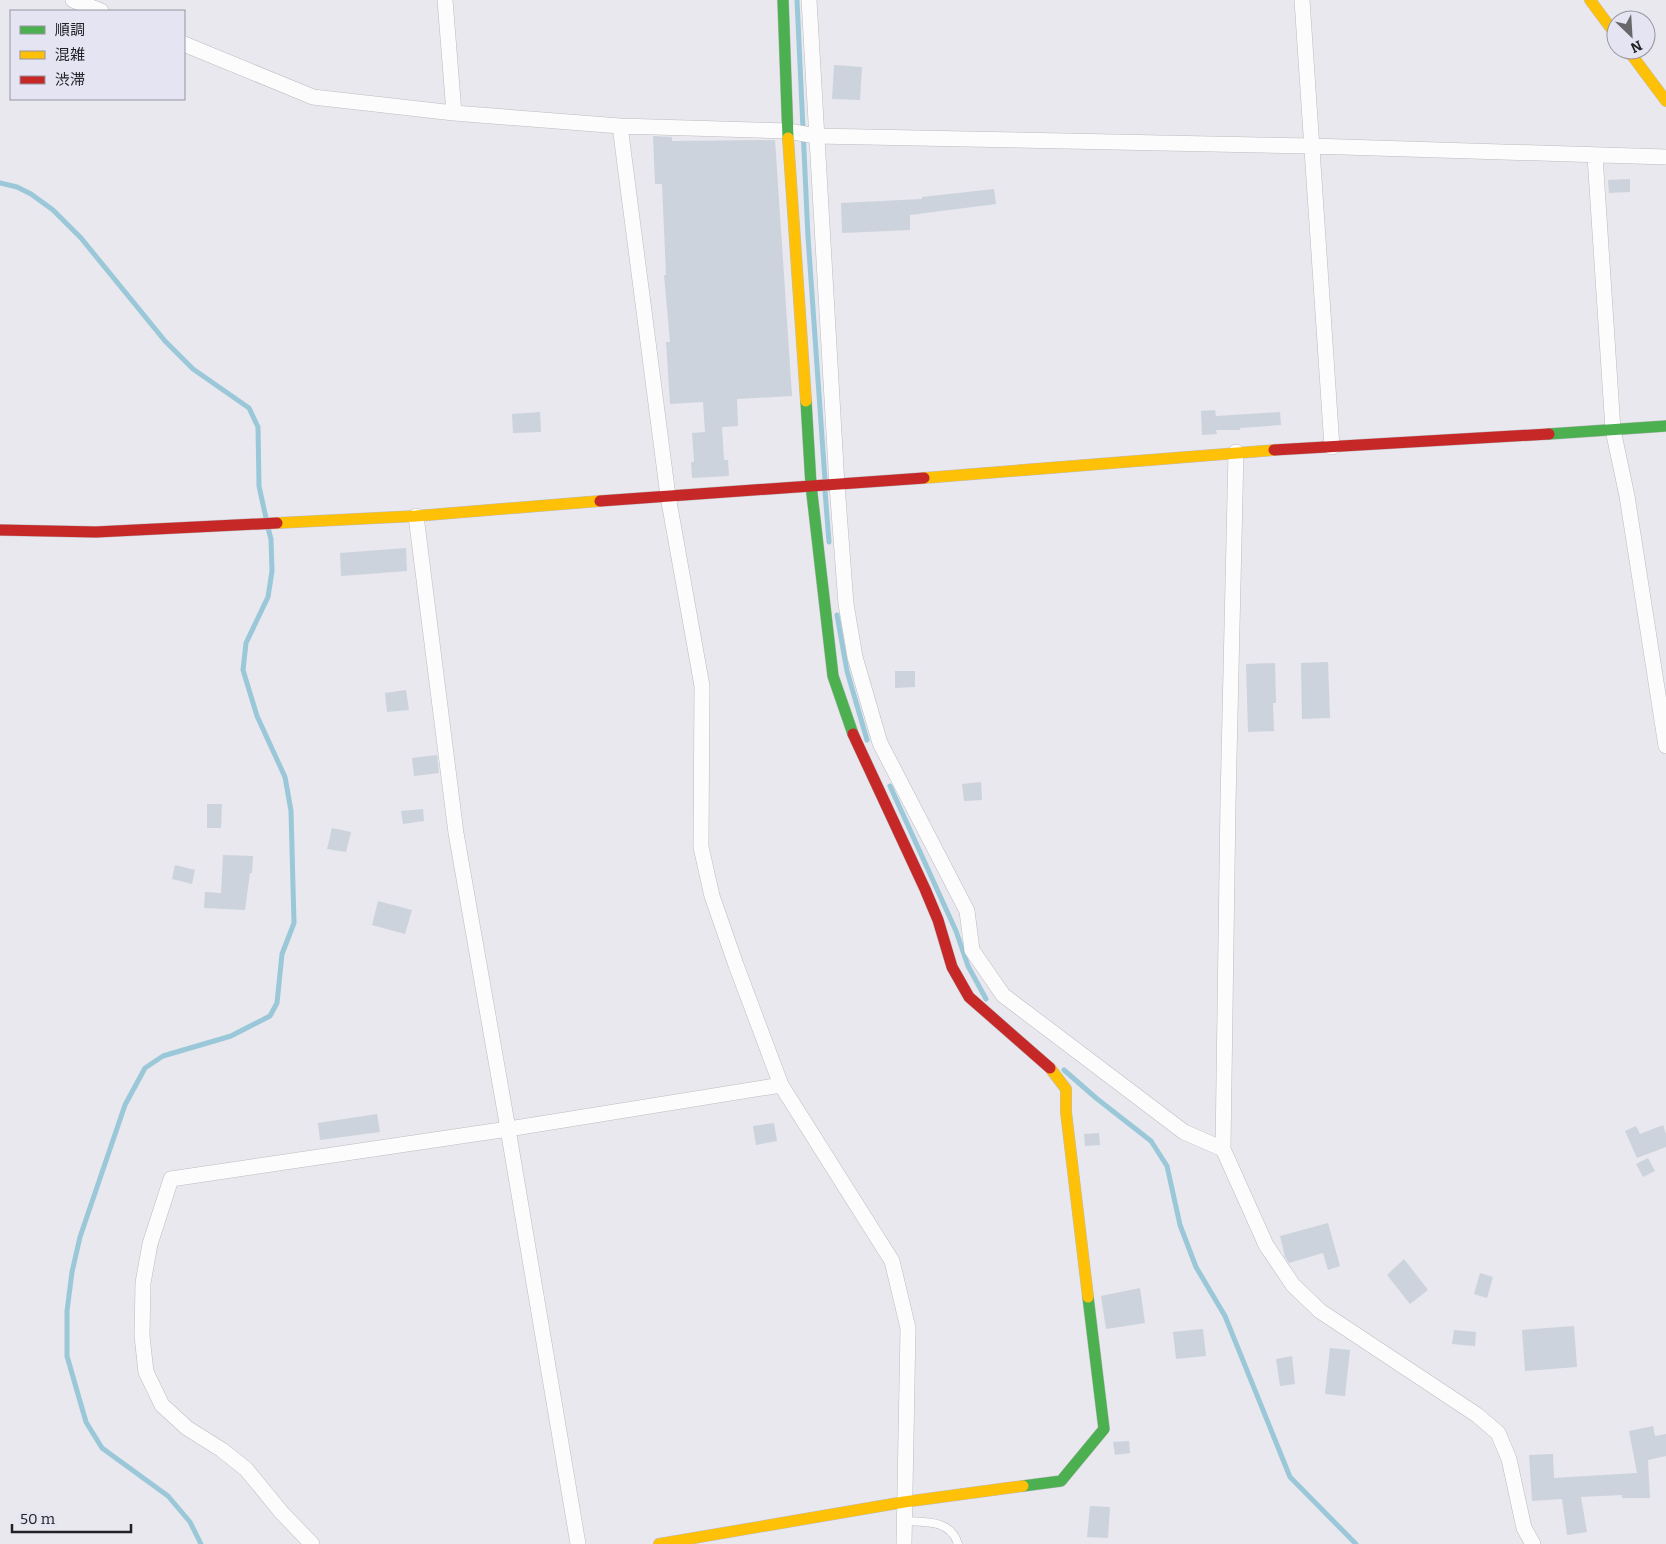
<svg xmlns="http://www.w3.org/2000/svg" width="1666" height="1544" viewBox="0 0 1666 1544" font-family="Bitter,'Noto Sans JP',serif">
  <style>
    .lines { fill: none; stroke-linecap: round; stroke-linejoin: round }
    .stream { stroke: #9ac8d8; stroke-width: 5 }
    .building { fill: #ccd3dc }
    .lane-casing { stroke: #bcbcc1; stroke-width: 9 }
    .street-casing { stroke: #bcbcc1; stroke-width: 16 }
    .fast-casing { stroke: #bcbcc1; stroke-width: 12 }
    .slow-casing { stroke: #bcbcc1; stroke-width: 12 }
    .jam-casing { stroke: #bcbcc1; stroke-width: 12 }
    .lane { stroke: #fcfcfc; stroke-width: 8 }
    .street { stroke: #fcfcfc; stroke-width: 15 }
    .fast { stroke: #4caf50; stroke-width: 11 }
    .slow { stroke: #ffc107; stroke-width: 11 }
    .jam { stroke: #c62828; stroke-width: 11 }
  </style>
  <rect width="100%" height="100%" fill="#e8e8ee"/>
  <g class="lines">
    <path class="stream" d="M797,0L808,237L825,480
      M0,183L17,187L31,194L53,210L81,238L165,341L193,369L249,408L258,427L259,486L266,518
      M825,491L829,542
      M837,615L847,671L867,740
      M890,786L956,931L968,966L986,999
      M1064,1070L1096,1098L1151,1141L1167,1166L1180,1225L1196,1267L1225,1316L1290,1477L1356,1544
      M201,1544L190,1522L168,1496L102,1448L86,1422L67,1356V1311L72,1272L80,1237L125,1105L145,1068L163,1056L231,1036L270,1016L277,1003L282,954L294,923L291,811L285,777L257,716L243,670L246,643L268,597L272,571L271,539L268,528"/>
  </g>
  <path class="building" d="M834,65L862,67L860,100L832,99Z
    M653,136L672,137V141L775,140L792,396L737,399L738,426L722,427L724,460H728L729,476L692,478L691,462H694L692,433L705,432L703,402L670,404L666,342H670L664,275H666L662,184H655Z
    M1630,179V192L1609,193L1608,180Z
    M994,189L996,204L910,215V230L842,233L841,203L922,199V197Z
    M1215,410L1216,416L1280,412L1281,425L1240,428V430H1216L1217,434L1202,435L1201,411Z
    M540,412L541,432L513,433L512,414Z
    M406,548L407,571L341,576L340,553Z
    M1328,662L1330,718L1302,719L1301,663Z
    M1275,663L1276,703H1273L1274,731L1248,732L1246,664Z
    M895,671H915V687L895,688Z
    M406,690L409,710L387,712L385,693Z
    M437,755L439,773L414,776L412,758Z
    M981,782L982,800L964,801L962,784Z
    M207,804H222L221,828H207Z
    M423,809L424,821L403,824L401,811Z
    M332,828L351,832L346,852L327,849Z
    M223,855L253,856L252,873H250L245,910L204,908L205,892L221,893Z
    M175,865L195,870L192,884L172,879Z
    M378,901L412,910L405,934L372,925Z
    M377,1114L380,1132L320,1140L318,1123Z
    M774,1123L777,1141L756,1145L753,1126Z
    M1663,1125L1666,1134V1147L1637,1158L1625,1131L1636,1126L1640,1134Z
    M1099,1133L1100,1145L1085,1146L1084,1134Z
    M1648,1158L1655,1171L1643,1177L1636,1164Z
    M1328,1223L1340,1266L1328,1270L1323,1253L1289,1263L1285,1257L1280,1236Z
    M1404,1259L1428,1290L1410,1304L1387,1275Z
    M1480,1273L1493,1277L1487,1298L1474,1294Z
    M1140,1288L1145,1323L1106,1329L1101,1296Z
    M1574,1326L1577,1367L1525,1371L1522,1330Z
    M1203,1329L1206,1356L1176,1359L1173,1332Z
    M1454,1330L1476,1332L1475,1346L1452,1344Z
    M1330,1348L1350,1350L1345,1396L1325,1394Z
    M1292,1356L1295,1384L1280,1386L1276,1359Z
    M1653,1426L1655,1436L1666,1434V1456L1648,1460L1650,1498H1622V1495L1581,1497L1587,1532L1567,1535L1562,1499L1532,1501L1529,1455L1553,1454L1554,1478L1637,1473L1629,1431Z
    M1129,1441L1130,1453L1115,1455L1113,1442Z
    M1090,1506L1110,1507L1108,1538L1087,1537Z"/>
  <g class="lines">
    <g class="lane-casing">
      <path id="lane" d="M905,1521C926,1522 951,1520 958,1544"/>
    </g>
    <g class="street-casing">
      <path id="street" d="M73,0L101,11
        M445,0L454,113
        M809,0L837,485L846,604L855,657L880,743L967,911L972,950L1003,995L1184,1132L1223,1149
        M1302,0L1332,447
        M184,44L313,97L454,113L620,126L788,131L816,136L1312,146L1666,157
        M620,126L668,496L702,686L701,847L712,896L736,965L781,1085L892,1261L908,1328L904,1544
        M1595,156L1613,430L1627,496L1666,746
        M1236,452L1228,802L1223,1149L1266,1245L1293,1285L1320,1311L1477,1415L1498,1433L1509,1459L1524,1528L1533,1544
        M416,516L456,833L508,1129L578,1544
        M312,1544L282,1513L246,1469L222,1450L187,1428L162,1405L146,1372L142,1336L143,1283L150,1244L171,1179L508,1129L781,1085"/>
    </g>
    <g class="fast-casing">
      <path id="fast" d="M783,0L788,138
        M806,401L811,485L833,676L853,734
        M1549,434L1666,426
        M1023,1486L1061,1481L1104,1429L1088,1297"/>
    </g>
    <g class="slow-casing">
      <path id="slow" d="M1590,0L1616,35
        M1628,50L1666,101
        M788,138L806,401
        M924,478L1274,450
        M277,523L416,516L600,501
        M1050,1068L1066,1089V1112L1088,1297
        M659,1544L904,1502L1023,1486"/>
    </g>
    <g class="jam-casing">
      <path id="jam" d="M1274,450L1549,434
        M600,501L924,478
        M0,530L96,532L277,523
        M853,734L925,889L938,920L952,967L969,997L1050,1068"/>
    </g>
    <use href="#lane" class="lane"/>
    <use href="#street" class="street"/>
    <use href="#fast" class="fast"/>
    <use href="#slow" class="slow"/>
    <use href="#jam" class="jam"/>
  </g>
  <rect x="10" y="10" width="175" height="90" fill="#e4e4f2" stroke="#9696a0"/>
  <rect x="20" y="26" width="25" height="8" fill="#4caf50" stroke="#9696a0"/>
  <text x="55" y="35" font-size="15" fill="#212126">順調</text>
  <rect x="20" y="51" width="25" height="8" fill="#ffc107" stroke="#9696a0"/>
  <text x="55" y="60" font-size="15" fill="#212126">混雑</text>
  <rect x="20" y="76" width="25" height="8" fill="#c62828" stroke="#9696a0"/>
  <text x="55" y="85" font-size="15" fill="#212126">渋滞</text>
  <g transform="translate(1631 35) rotate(155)"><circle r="24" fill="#e4e4f2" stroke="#9696a0"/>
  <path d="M0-4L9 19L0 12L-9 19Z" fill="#67676c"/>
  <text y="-8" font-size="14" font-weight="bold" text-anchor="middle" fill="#212126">N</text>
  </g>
  <path d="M12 1524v8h119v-8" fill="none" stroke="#212126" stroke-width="2.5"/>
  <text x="20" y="1524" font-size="15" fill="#212126" stroke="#e4e4f2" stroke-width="4" paint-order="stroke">50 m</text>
</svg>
